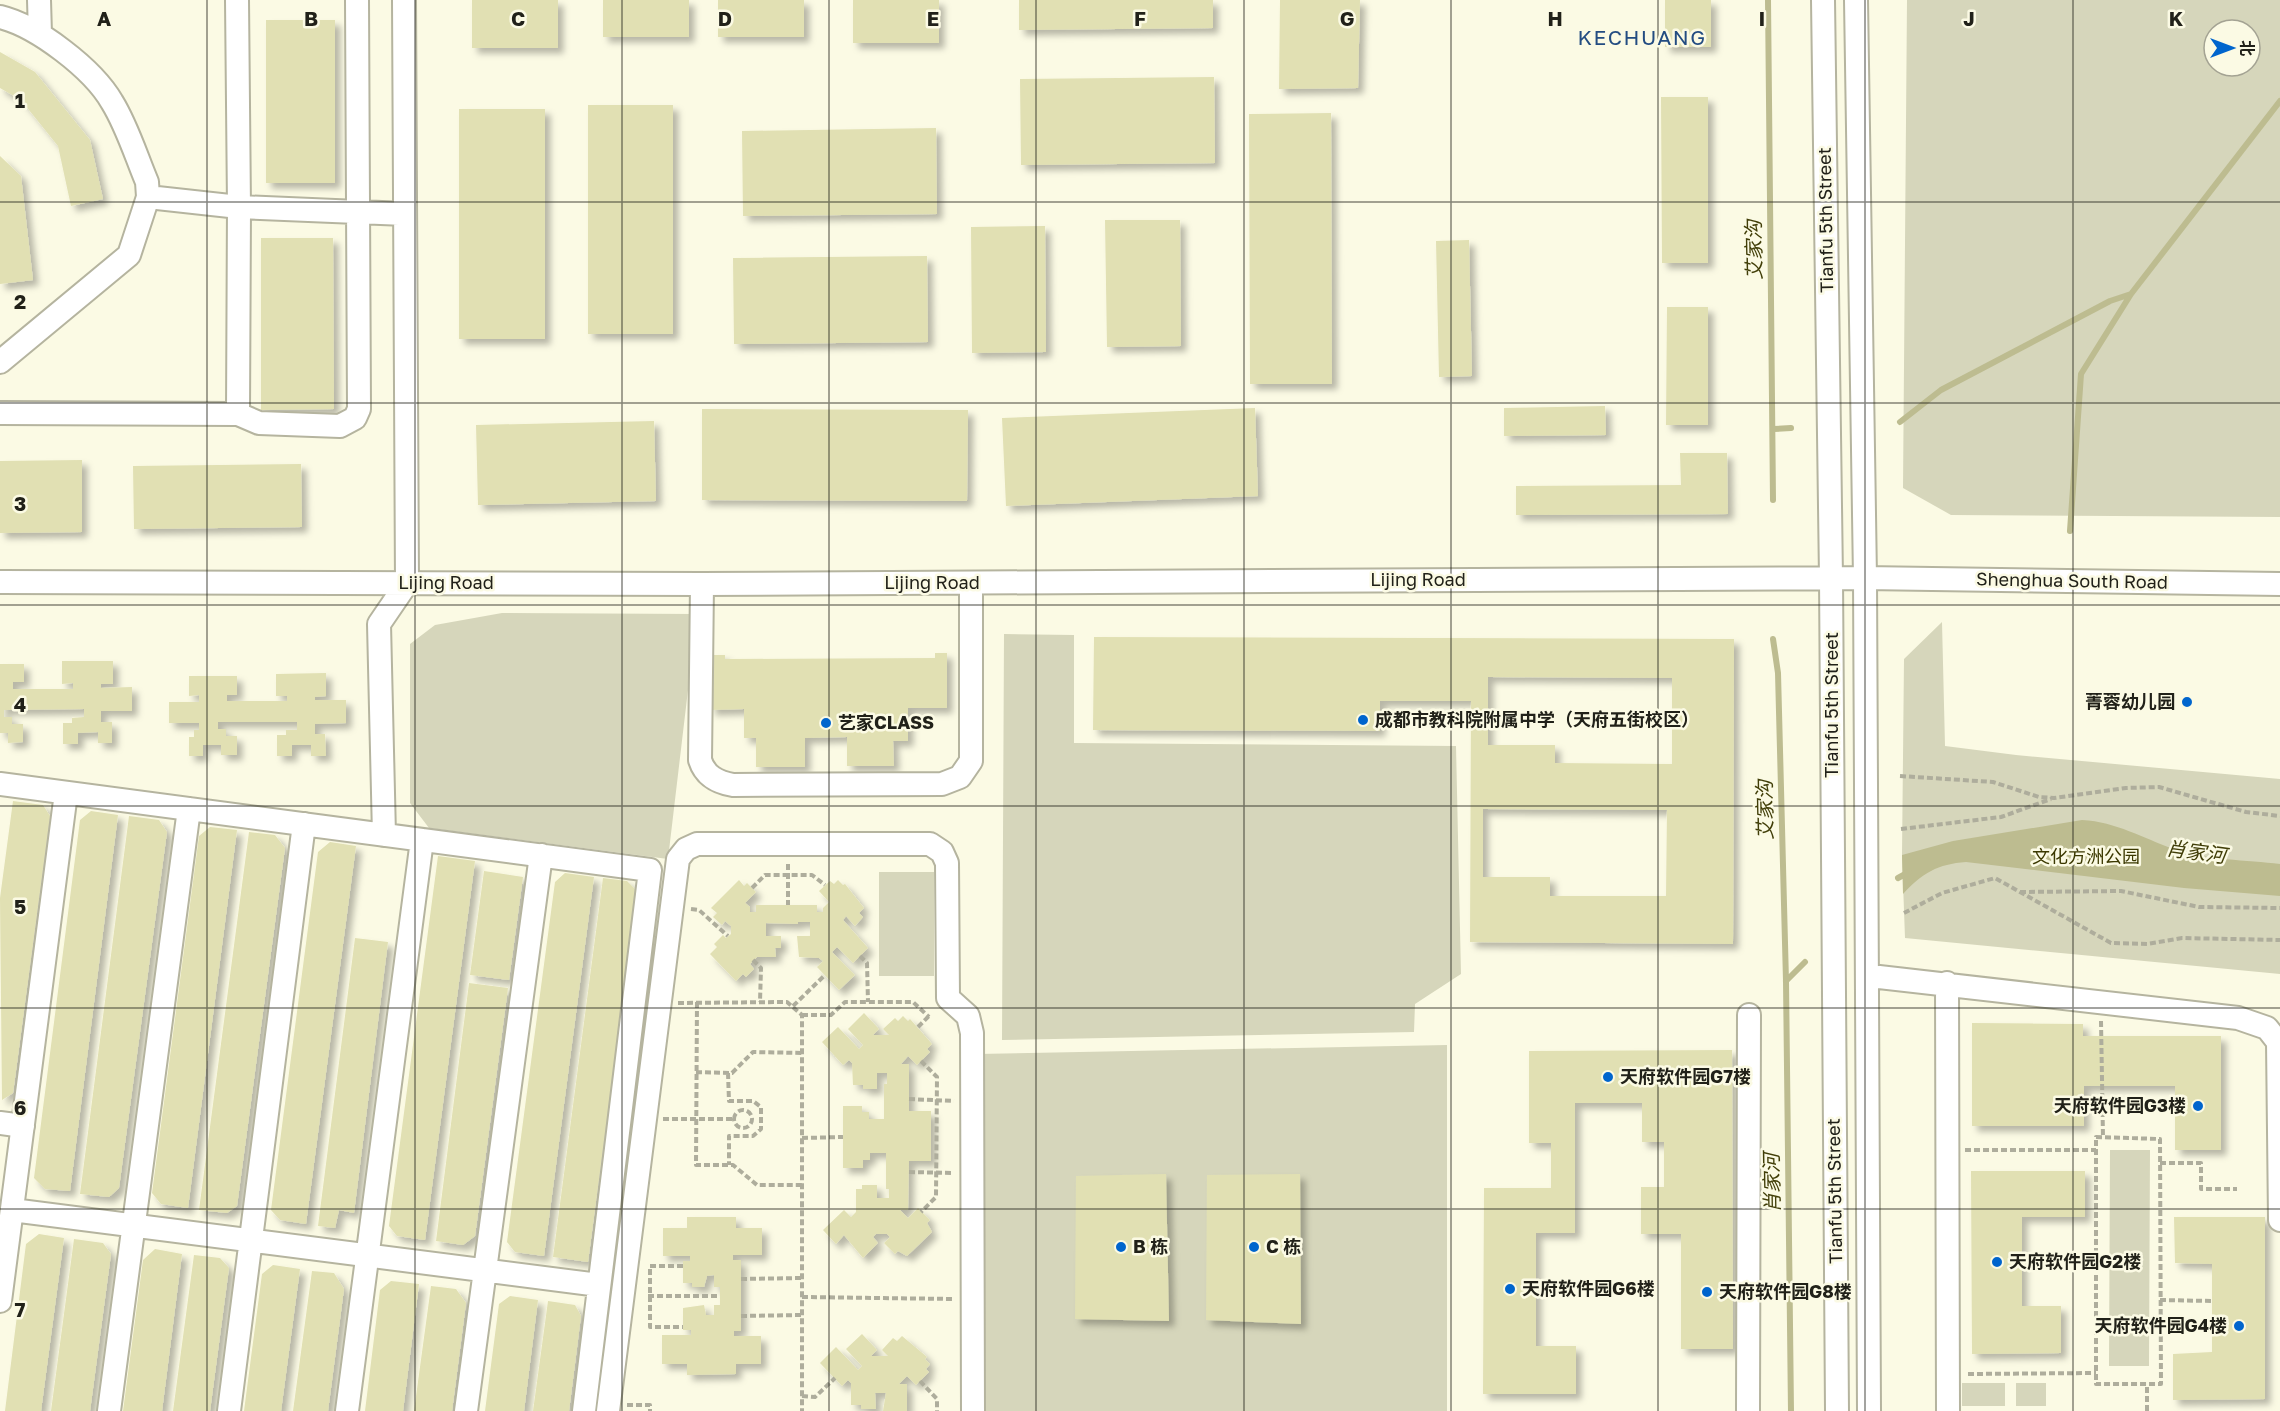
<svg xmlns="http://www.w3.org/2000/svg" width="2280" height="1411" viewBox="0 0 2280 1411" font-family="'Golos Text','Noto Sans SC',sans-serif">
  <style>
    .green { fill: #d6d6bb; fill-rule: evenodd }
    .water { fill: #bdbc90 }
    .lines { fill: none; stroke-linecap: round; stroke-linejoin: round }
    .stream { stroke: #bdbc90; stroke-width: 6 }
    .building { fill: #e1e0b3; fill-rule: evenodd; filter: url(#shadow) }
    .minor-casing { stroke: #b5b49f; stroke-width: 26 }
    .path { stroke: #aead9c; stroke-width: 4; stroke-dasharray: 6 3; stroke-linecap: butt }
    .minor { stroke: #fff; stroke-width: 22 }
    .grid { fill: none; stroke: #212119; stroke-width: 1.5; stroke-opacity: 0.55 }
    .poi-dot { fill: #0065cd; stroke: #fbfae4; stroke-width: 2 }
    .labels { text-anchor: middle; stroke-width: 5; stroke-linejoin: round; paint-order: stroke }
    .street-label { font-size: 18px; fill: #212119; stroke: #fbfae4 }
    .poi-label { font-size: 18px; font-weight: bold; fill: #212119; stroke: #fbfae4; text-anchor: start }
    .park-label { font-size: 18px; fill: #3b3800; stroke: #fbfae4 }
    .water-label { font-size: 20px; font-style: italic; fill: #413e08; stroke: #fbfae4 }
    .quarter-label { font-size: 21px; letter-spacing: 1.5px; fill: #234c81; stroke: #fbfae4 }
    .grid-label { font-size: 20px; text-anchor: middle; font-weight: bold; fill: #212119; stroke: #fbfae4; stroke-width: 5; stroke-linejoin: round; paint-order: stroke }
  </style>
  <defs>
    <filter id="shadow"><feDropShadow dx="5.5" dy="5.5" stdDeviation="3" flood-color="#0004"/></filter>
  </defs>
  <rect width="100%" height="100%" fill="#fbfae4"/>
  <path class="green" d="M1907,0H2280V517L1951,515L1903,488ZM2214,30H2250V66H2214Z
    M502,613L697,614L668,859L429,828L410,803V644L435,625Z
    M1942,622L1945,746L2016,755L2280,779V974L1905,938L1902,855L1904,659Z
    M1004,634L1074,635V743L1456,746L1461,974L1415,1004L1414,1032L1002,1040Z
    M879,872H934V976H879Z
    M1447,1045V1411H984L977,1054Z
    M2110,1150H2150L2149,1366H2109Z
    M1962,1383H2005V1406H1962Z
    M2016,1383H2046V1406H2016Z"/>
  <path class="water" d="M2082,820C2117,822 2142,838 2174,849C2204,860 2248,860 2280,864V896L2184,888L1966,862C1938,864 1922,873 1903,894L1902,855L1953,841Z"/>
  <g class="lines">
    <path class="stream" d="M1768,0L1773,500
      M1900,422L1941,390L2110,301L2131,294
      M1774,429L1791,428
      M2070,531L2081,374L2131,294L2280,101
      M1773,639L1778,673L1786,981L1791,1411
      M1898,878L1909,872
      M1786,981L1805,962"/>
  </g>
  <path class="building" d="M472,0H558V48H472Z
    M603,0H689V37H603Z
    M718,0H804V37H718Z
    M853,0H939V43H853Z
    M1019,0H1213V28L1019,30Z
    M1280,0H1360L1358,88L1279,89Z
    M1665,0H1711V47H1665Z
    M266,20H335V183H266Z
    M0,52L35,72L90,140L103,199L71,206L58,146L21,100L0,88Z
    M1214,77L1215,163L1021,165L1020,79Z
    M1661,97H1708V263H1662Z
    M588,105H673V334H588Z
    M459,109H545V339H459Z
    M1331,113L1332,384H1250L1249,114Z
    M936,128L937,214L743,216L742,131Z
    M0,156L21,176L33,280L0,284Z
    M1105,220H1180L1181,346L1107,347Z
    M1045,226L1046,352L972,353L971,227Z
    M261,238H333L334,409L261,410Z
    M1469,240L1472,376L1439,377L1436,241Z
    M927,256L928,342L734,344L733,258Z
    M1667,307H1708V425H1666Z
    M1605,406L1606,435L1504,436V408Z
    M1255,408L1258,496L1006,506L1002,418Z
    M702,409L968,410L967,501L702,500Z
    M654,421L656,501L478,505L476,425Z
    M1680,453H1727L1728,514L1516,515V486L1681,485Z
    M82,460V532L0,533V461Z
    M301,464L302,527L134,529L133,466Z
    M1094,637L1734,639L1733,944L1470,942L1471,701H1380V731L1093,730ZM1488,677L1672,678V764L1555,763V745H1488ZM1483,809L1667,810L1666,896H1550V877H1483Z
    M935,653H947V708H908V741H893L894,766H847V737L805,738V767H756V738H744V709L710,710V655H725V659L935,658Z
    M62,661H113V684H101V688L132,687V711H101V722H112V743H98V732L78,733V744H63V723H72V718L84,717V709L4,710V717H12V724H23V742L8,743V733H0V664H24V682H13V689H73V683L62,684Z
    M326,673V696L315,697V700H346V723L315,724V734H325L326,756H311V745H292V756H277V735H286V730H297V722H218V729H226V736H237V755H221V745H203V756H189V737H194V730H199V723H169V702H199V695L189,696V676H237V695H227V701H287V696H276V674Z
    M13,801L43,805L50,816L13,1093L2,1100L0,898Z
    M91,811L118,815L70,1191L45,1189L34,1178L80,820Z
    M129,816L159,820L167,832L119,1188L109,1197L80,1194Z
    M210,827L237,830L188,1208L161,1204L152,1193L199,836Z
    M249,832L275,835L285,848L237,1206L227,1213L199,1210Z
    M330,842L356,846L306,1224L280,1220L271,1210L318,852Z
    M438,856L475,861L425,1240L397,1236L389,1226Z
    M484,871L523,877L509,980L470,975Z
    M565,873L594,877L544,1256L515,1252L507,1242L555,882Z
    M603,878L627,881L637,891L588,1262L553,1257Z
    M739,880L744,886L747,883L756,892L745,903L750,907V912H756V905H817V912H823V908L829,902L819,891L830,881L834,884L838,880L843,885L845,884L864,908L859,913L863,917L855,926L846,916L843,920L868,948L853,963L837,947L832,952L855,975L839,990L817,967L823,961L819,958L799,957L797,936H810V922H798V924L766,923V936H781V948H775L776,957H757L750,964L754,969L746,977L743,974L736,981L710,954L717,947L714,944L723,935L726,938L731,934V926L725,921L722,925L713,917L717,913L711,908Z
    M355,938L388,942L354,1213L339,1210L335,1228L318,1226Z
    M469,983L508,988L475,1236L463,1245L436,1241Z
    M864,1013L879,1029L873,1035H889L883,1029L895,1018L898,1021L903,1016L908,1021L910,1019L932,1044L927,1049L930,1052L917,1065L908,1056L901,1064H909V1111H931V1161H909L908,1210H900L908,1218L918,1208L930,1220L927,1223L932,1232L907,1256L898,1251L895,1254L884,1243L890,1237L887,1234H876L873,1237L878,1243L863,1258L844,1235L836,1244L823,1230L844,1210L851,1217L856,1212V1189H862V1185H877V1198H889V1189H886V1153H870V1160H863V1168H843V1106H862V1112H869V1119H884V1084H887V1073H877V1089H863V1085H853L852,1063L849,1060L843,1065L822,1042L838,1027L859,1049L863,1045L848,1029Z
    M1972,1023L2083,1024V1036H2221V1150H2175V1086H2084V1126H1972Z
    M1732,1050L1733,1349H1681V1234H1641V1187H1664V1142H1642V1103H1575V1233H1536V1346H1576V1394H1483L1484,1188H1551V1143H1529V1051Z
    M1971,1171H2085V1217H2022V1306H2061V1353L1972,1354Z
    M1166,1174L1169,1321L1075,1319L1076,1176Z
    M1300,1174L1301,1324L1206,1320L1207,1175Z
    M687,1217H736V1228H762V1255H733V1260H741V1331H734V1336H761V1364H736V1374L687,1375V1364H662V1335H691V1330H683V1308L704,1305L706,1315H714V1305H720V1287H714V1275L707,1276L704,1287H692V1283H683V1261H690V1256H663V1228H687Z
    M2174,1217H2265V1399L2173,1400V1354L2212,1352V1264L2175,1263Z
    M39,1234L64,1238L41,1411H5L26,1244Z
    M74,1239L103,1243L111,1254L90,1411H51Z
    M155,1249L182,1254L162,1411H123L143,1260Z
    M194,1255L220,1258L229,1268L210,1411H173Z
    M273,1265L300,1269L281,1411H244L262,1274Z
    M312,1271L334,1273L344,1289L328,1411H293Z
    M391,1281L419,1284L403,1411H365L380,1290Z
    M431,1286L456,1289L466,1303L452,1411H414Z
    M510,1296L538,1300L524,1411H485L499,1304Z
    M548,1301L575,1305L581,1316L569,1411H533Z
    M862,1334L877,1350L871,1356H888L882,1350L893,1338L897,1341L902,1336L927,1357L925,1359L930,1364L926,1369L929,1372L916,1385L907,1376L899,1384H907V1411H883L886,1393H875L876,1409H861V1405H851V1383L848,1380L842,1386L820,1363L836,1347L858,1370L862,1366L846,1349Z"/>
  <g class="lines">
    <g class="minor-casing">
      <path id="minor" d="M39,0L40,34
        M1823,0L1831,578L1837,1411
        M1856,0L1865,578L1869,1411
        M0,17C37,26 93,69 112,102C127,126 136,156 147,182L148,197L129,255L0,362
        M148,197L239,207L405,214
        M0,413L238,414L239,207L237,0
        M238,414L259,423L340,426L355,418L359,409L357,0
        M0,582L702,584L1865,578L2280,584
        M702,584L700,760C705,776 717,782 733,785L942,784L960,777L971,761V583
        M0,784L650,870L584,1411
        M384,835L379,624L407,583L404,0
        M1879,977L2238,1018L2267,1028L2278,1042L2280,1220
        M1947,983L1948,1411
        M0,1123L23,1126
        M12,1210L599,1285
        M0,1301L66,793
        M109,1411L189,809
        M229,1411L304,824
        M347,1411L422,840
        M466,1411L541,855
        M608,1411L678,859L686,849L697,844H930L942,852L947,863L948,998L968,1016L972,1033L973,1411
        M1748,1411L1749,1015"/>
    </g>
    <path class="path" d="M1900,776L1993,782L2039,797L2054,798L2126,788L2159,787L2246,812L2280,816
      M1901,829L2001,817L2051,799
      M788,864V905
      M752,888L765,875H812L825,885
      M2020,892L2121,891L2199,907L2280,908
      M691,909L699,910L728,936
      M1904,913L1942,893L1995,878L2111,943L2147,944L2182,938L2280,940
      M860,956L867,963L868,1002
      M753,960L761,968L760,1002
      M697,1002L696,1165H733L757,1185H802
      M678,1003L787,1002L802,1015V1411
      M793,1006L825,975
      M802,1015H831L845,1002H913L929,1017
      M2101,1021L2103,1137
      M918,1027L930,1015
      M921,1061L937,1077L936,1197L921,1212
      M696,1072L732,1073L753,1052L802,1053
      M728,1073L729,1101H753L761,1107V1129L753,1136H729V1165
      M909,1099L954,1101
      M734 1119a9 9 0 1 1 18 0a9 9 0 1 1-18 0Z
      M663,1119H734
      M2096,1137L2160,1139L2161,1384H2096Z
      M802,1138L843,1137
      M1965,1150H2096
      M2160,1163H2201V1189H2237
      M909,1172L953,1173
      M683,1266H650V1327H683
      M741,1279L802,1278
      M648,1296H720
      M802,1297L954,1299
      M2160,1300L2212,1301
      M741,1316L802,1315
      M1968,1374L2096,1373
      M920,1381L937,1399V1411
      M802,1396L815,1397L835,1378
      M627,1405H650V1411
      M2147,1411V1384"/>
    <use href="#minor" class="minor"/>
  </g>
  <path class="grid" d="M207,0V1411M415,0V1411M622,0V1411M829,0V1411M1036,0V1411M1244,0V1411M1451,0V1411M1658,0V1411M1865,0V1411M2073,0V1411M0,202H2280M0,403H2280M0,605H2280M0,806H2280M0,1008H2280M0,1209H2280"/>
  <g class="poi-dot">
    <circle cx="2187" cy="702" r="6"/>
    <circle cx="1363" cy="720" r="6"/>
    <circle cx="826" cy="723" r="6"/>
    <circle cx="1608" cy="1077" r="6"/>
    <circle cx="2198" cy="1106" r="6"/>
    <circle cx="1121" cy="1247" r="6"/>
    <circle cx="1254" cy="1247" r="6"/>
    <circle cx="1997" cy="1262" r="6"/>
    <circle cx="1510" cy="1289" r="6"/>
    <circle cx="1707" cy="1292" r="6"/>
    <circle cx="2239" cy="1326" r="6"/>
  </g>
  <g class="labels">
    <g class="street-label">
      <text transform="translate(1826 220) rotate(-91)" y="6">Tianfu 5th Street</text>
      <text x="1418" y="586">Lijing Road</text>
      <text transform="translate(2072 581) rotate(1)" y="6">Shenghua South Road</text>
      <text x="446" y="589">Lijing Road</text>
      <text x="932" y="589">Lijing Road</text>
      <text transform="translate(1832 705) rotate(-90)" y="6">Tianfu 5th Street</text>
      <text transform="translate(1835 1191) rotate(-91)" y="6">Tianfu 5th Street</text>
    </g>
    <g class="poi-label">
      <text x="2175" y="708" text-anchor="end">菁蓉幼儿园</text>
      <text x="1375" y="726">成都市教科院附属中学（天府五街校区）</text>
      <text x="838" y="729">艺家CLASS</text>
      <text x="1620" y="1083">天府软件园G7楼</text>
      <text x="2186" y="1112" text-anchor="end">天府软件园G3楼</text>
      <text x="1133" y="1253">B 栋</text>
      <text x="1266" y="1253">C 栋</text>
      <text x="2009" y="1268">天府软件园G2楼</text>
      <text x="1522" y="1295">天府软件园G6楼</text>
      <text x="1719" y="1298">天府软件园G8楼</text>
      <text x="2227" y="1332" text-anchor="end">天府软件园G4楼</text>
    </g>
    <g class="park-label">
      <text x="2086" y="863">文化方洲公园</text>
    </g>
    <g class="water-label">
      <text transform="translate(1754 250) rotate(-91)" y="7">艾家沟</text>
      <text transform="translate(1765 810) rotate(-91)" y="7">艾家沟</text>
      <text transform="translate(2196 852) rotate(8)" y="7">肖家河</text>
      <text transform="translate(1772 1183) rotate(-91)" y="7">肖家河</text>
    </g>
    <g class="quarter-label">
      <text x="1642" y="45">KECHUANG</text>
    </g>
  </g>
  <g class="grid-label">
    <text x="104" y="26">A</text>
    <text x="311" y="26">B</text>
    <text x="518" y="26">C</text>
    <text x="725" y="26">D</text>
    <text x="933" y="26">E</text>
    <text x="1140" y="26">F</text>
    <text x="1347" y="26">G</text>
    <text x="1555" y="26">H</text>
    <text x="1762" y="26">I</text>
    <text x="1969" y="26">J</text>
    <text x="2176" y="26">K</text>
    <text x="20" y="108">1</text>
    <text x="20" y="309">2</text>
    <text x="20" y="511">3</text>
    <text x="20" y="712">4</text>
    <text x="20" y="914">5</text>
    <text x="20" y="1115">6</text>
    <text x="20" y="1317">7</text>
  </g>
  <g transform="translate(2232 48) rotate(90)"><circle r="28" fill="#fbfae4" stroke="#a4a393" stroke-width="1.5"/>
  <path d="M0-4.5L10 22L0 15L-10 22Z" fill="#0065cd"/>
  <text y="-9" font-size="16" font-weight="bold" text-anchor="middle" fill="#212119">北</text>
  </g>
</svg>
